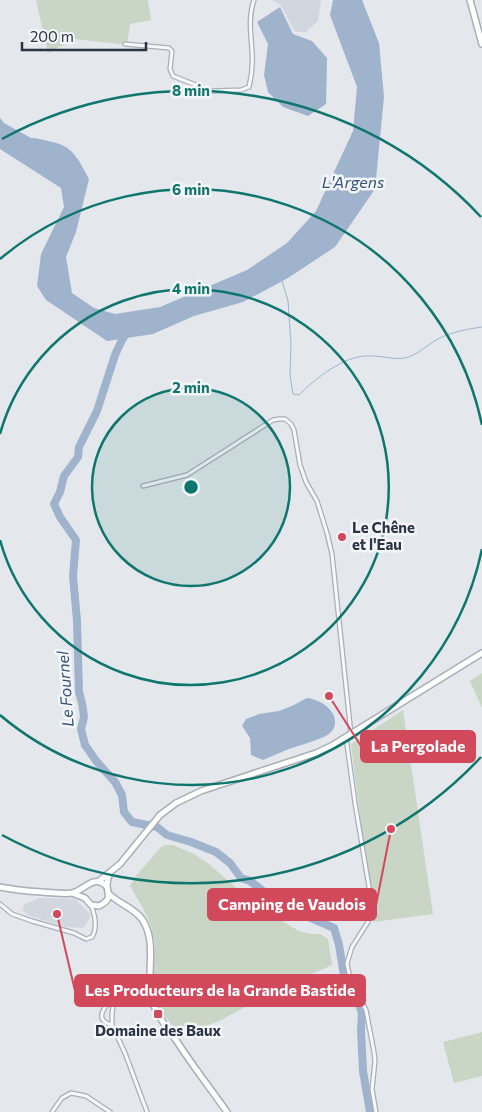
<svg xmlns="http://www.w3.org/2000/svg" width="482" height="1112" viewBox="0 0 482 1112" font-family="Commissioner,sans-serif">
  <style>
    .built { fill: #d2d6de }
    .green { fill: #c9d6c5 }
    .water { fill: #9fb4cc }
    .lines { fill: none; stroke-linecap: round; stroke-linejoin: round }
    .stream { stroke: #9fb4cc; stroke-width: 1 }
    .river { stroke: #9fb4cc; stroke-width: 8 }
    .minor-casing { stroke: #a9aeb7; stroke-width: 5.5 }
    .secondary-casing { stroke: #a9aeb7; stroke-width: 8 }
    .minor { stroke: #f7f8fa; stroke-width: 3 }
    .secondary { stroke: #fff; stroke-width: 5 }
    .ring { fill: none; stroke: #0f766e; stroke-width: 2.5 }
    .poi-dot { fill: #d1495b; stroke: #f4f6f9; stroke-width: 2 }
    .labels { text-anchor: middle; stroke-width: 5; stroke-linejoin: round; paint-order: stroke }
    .poi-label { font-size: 15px; font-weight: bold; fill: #2b3445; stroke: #f4f6f9; text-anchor: start }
    .water-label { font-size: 16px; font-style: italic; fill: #34527a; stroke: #f4f6f9 }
    .centre { fill: #0f766e; stroke: #f4f6f9; stroke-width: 2.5 }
    .ring-label { font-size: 15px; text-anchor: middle; font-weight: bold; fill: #0f766e; stroke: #f4f6f9; stroke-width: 5; stroke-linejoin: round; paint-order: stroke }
    .leader { fill: none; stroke: #d1495b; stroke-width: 2 }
    .callout-dot { fill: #d1495b; stroke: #f4f6f9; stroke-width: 2 }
    .callout { fill: #d1495b; stroke: #d1495b; stroke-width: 2 }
    .callout-label { font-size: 16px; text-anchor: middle; font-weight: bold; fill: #fff }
  </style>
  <rect width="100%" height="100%" fill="#e4e7ec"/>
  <path class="built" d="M272,0H321L318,21L306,32H295L281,5Z
    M39,898L75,899L91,915L84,928L66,927L30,916L22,910L25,904Z"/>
  <path class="green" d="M36,0H148L151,20L130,24L127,45L75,39L48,53Z
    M482,673V708L470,681Z
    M403,710L433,914L373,922L351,744Z
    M166,845H173L194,854L209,864L241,892L253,899L272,915L299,931L310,934H320L328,939L332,965L283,987L221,1020L180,1037L163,1013L155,993L154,972L155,945L151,926L143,908L130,886L135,877L161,847Z
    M482,1032V1076L454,1083L443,1042Z"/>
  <path class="water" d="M333,0H362L379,43L384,97L375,189L335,247L288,278L243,302L194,316L153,334L107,341L46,300L37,286L41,254L64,207L61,188L0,149V118L4,123L40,143L78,159L89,179L76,232L66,257L72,293L94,308L115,314L160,307L247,270L287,243L316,211L353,131L357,87L330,15Z
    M280,7L293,34L312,41L327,58L326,104L308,116L283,107L268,92L264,75L268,44L257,22Z
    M307,698C317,699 328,705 333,714C336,720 336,727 331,732C326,739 295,746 284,751C277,754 270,757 263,760L251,755L250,738L242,726L246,719L259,714L279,711L294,705Z"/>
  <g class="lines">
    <path class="stream" d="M282,281L288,301L291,344L290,375L293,394L299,395C315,379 343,356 367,356C378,355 394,360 405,358C418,355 427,345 438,339C452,332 467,329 482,327"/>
    <path class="river" d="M34,142C52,146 66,146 75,163
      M128,331L122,340L115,355L97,411L79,447L78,457L64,476L60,492L54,504L60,517L76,540L73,576L77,621L79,692L82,703L84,717L81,729L85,745L97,762L115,782L122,795L124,812L132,822L157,827L167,835L191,842L216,852L230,863L241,878L250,881L281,905L334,928L339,945L345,982L356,996L362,1013L361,1031L363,1071L370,1112"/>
    <g class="minor-casing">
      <path id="minor" d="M125,44L169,48L172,51L170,69L173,76L211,91L241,90L249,87C252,75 253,63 252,51C251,34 248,17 254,0
        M143,486L187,475L273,420L279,419H285L291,424L294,430L300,465L306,482L317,501L327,533L332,554L351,734
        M346,737L355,803L371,899L368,922L352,947L347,963L350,979L366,1010L374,1052L375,1061L372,1089L376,1112
        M0,904L12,914L32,921L74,933L86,939L92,937C98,927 95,915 91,905
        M112,1025C91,1020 107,1002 118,995
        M52,1112L62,1098L71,1093L86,1096L110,1112
        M147,1112L125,1053L112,1025V1014L113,1006L121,993L130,988H149"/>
    </g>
    <g class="secondary-casing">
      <path id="secondary" d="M470,0L482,44
        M99,881L120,864L160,815L176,803L201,791L316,753L333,745L482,653
        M0,887C18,891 37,892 56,893C61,893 67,894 72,893C85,890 94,873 107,887
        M72,893L85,898L91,905L99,906C112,899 108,897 107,885C107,881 108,877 110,873
        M109,894C119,904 133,907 142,919C160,946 142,980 155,1008C160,1020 169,1030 176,1040C192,1065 210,1088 227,1112"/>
    </g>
    <use href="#minor" class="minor"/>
    <use href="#secondary" class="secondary"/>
  </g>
  <circle cx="191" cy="487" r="99" fill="#0f766e" fill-opacity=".12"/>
  <g class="ring">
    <circle cx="191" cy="487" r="99"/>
    <path d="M0 434A198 198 0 1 1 0 540"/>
    <path d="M482 549A297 297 0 0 1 0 715M0 259A297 297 0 0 1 482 425"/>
    <path d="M481 757A396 396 0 0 1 2 835M2 139A396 396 0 0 1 481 217"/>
  </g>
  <g class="poi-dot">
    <circle cx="342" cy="537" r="5"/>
    <rect x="153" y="1009" width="10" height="10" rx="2.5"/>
  </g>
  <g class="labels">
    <g class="poi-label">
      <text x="352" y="533">Le Chêne<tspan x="352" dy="17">et l'Eau</tspan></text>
      <text x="158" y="1036" text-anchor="middle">Domaine des Baux</text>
    </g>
    <g class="water-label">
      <text x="353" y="188">L'Argens</text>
      <text transform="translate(65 689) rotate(-94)" y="6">Le Fournel</text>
    </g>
  </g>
  <circle cx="191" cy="487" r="8" class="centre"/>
  <g class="ring-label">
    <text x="191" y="96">8 min</text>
    <text x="191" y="195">6 min</text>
    <text x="191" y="294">4 min</text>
    <text x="191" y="393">2 min</text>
  </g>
  <path class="leader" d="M329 696L361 746M391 829L376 905M57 914L75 991"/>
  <g class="callout-dot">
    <circle cx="329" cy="696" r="5"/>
    <circle cx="391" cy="829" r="5"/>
    <circle cx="57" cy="914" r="5"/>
  </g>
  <g class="callout">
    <rect x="361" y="731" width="114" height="31" rx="5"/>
    <rect x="208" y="889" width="168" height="31" rx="5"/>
    <rect x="75" y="975" width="290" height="31" rx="5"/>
  </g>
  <g class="callout-label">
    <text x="418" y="752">La Pergolade</text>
    <text x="292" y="910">Camping de Vaudois</text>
    <text x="220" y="996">Les Producteurs de la Grande Bastide</text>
  </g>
  <path d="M22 42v8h124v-8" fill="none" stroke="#2b3445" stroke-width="2.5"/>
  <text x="30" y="42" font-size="15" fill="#2b3445" stroke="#f4f6f9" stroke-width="4" paint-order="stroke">200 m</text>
</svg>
